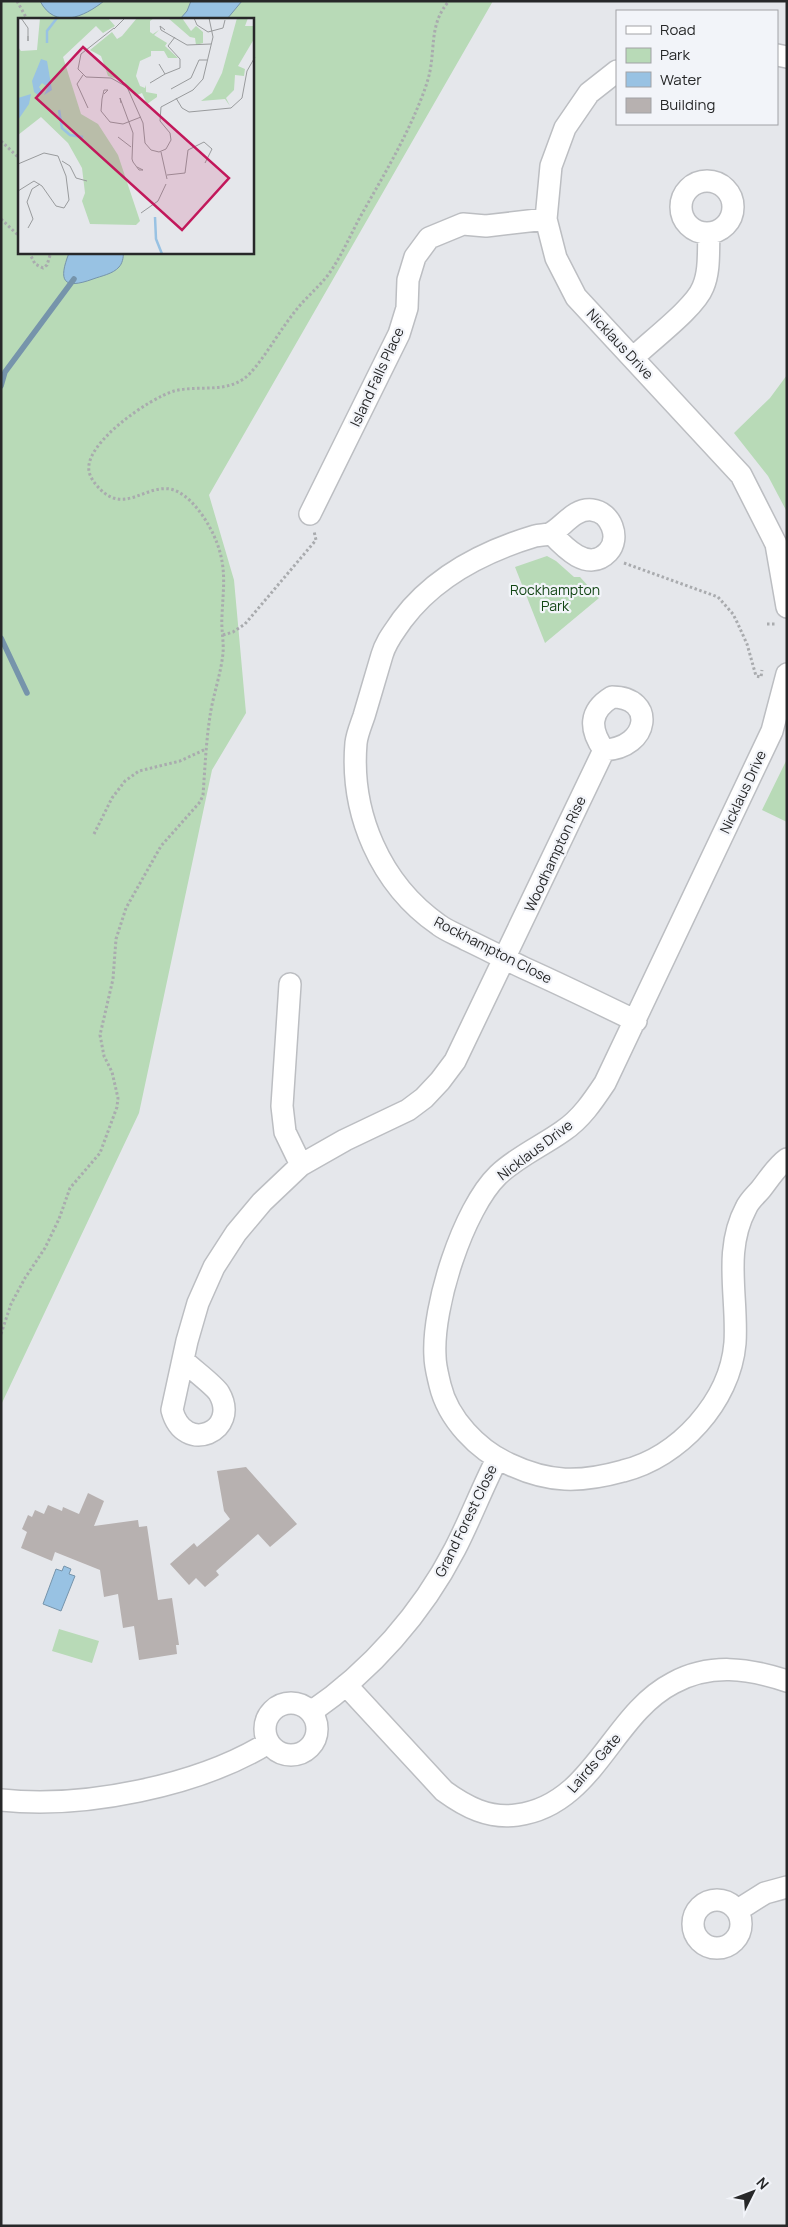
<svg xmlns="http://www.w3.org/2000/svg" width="788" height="2227" viewBox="0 0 788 2227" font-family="Manrope,sans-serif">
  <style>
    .green { fill: #b8dab7; fill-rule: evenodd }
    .water { fill: #98c2e3; stroke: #7694ab }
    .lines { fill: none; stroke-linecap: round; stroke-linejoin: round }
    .stream { stroke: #7694ab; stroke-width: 5.5 }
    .building { fill: #b7b1b0 }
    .minor-casing { stroke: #bcbec2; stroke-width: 24 }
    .path { stroke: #a9abae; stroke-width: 3; stroke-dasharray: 2.5 2.5; stroke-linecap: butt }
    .minor { stroke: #fff; stroke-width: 21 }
    .labels { text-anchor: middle; stroke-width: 4.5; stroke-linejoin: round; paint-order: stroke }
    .street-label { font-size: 14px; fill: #272829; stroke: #f2f4f9 }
    .park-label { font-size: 14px; fill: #134615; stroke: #f2f4f9 }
    .inset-river { fill: none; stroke: #98c2e3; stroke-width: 2.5 }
    .inset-road { fill: none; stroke: #999b9d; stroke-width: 1 }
    .view { fill: #c2185b; fill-opacity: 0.15; stroke: #c2185b; stroke-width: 2.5 }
    .inset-edge { fill: none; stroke: #272829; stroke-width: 2.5 }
  </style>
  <rect width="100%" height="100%" fill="#e5e7eb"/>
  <path class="green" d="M1,1H493L209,495L234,580L246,713L212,770L139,1113L1,1405ZM19,19H252V252H19Z
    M787,375V512L768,476L734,433L770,398Z
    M547,556L556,561L574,577H580L599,598L545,643L515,567Z
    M787,759V822L762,810Z
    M59,1629L99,1641L92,1663L52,1651Z"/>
  <path class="water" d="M40,1H104C84,17 55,30 40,1Z
    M191,1H242L227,19H180L187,11Z
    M69,253H123C124,257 122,264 119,267C113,274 101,276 93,279C63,290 58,281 69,253Z
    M64,1566L71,1569L69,1574L75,1576L61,1611L43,1604L56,1569L62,1571Z"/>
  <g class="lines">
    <path class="stream" d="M1,386L5,372L74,279
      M1,638L27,693"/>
  </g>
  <path class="building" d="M246,1467L297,1524L270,1547L258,1534L216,1571L219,1575L205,1587L196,1578L189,1585L170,1564L194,1543L197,1547L230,1519L224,1511L217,1471Z
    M88,1493L104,1501L94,1526L138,1520L139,1527L147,1526L158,1600L172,1598L179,1645H176L177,1654L139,1660L134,1626L123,1628L118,1594L104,1597L100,1570L55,1552L52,1561L21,1548L27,1532L22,1529L28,1515L32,1517L35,1510L44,1514L48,1505L62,1511L63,1507L79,1514Z"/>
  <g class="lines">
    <g class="minor-casing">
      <path id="minor" d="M777,55L787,57
        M617,71L589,93L565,128L551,166L546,219L556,258L576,297L741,475L776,544L787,607
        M681 207a26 26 0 1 1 52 0a26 26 0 1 1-52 0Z
        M633,358C650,341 695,308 703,287C710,271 708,251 709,234
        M310,514L399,334L407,308L408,280L415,257L429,238L463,224L486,226L546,219
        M551,533C564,547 588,573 608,552C621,538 611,512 592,510C573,508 562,529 549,534C545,535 540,535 535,536C485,551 434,577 402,620C394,632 386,641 382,655C376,675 370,696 364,716C361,725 357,734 356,743C350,813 380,884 439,925C447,931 458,935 467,940C486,949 505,959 524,968C562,985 599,1003 636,1021
        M787,674L772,731L605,1083C593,1101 581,1119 563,1131C542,1146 518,1156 498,1175C463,1209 432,1307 435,1356C435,1366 438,1376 440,1385C448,1419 478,1450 509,1464C549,1483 580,1483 623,1471C679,1457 730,1402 735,1343C738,1297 723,1251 746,1208C749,1201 756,1195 761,1189C769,1179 776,1167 787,1159
        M612,697C656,697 650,748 604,750C589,729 589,711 612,697Z
        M290,984L282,1106L285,1132L301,1165
        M184,1361C192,1369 214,1385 219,1393C241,1431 184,1456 172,1410L187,1341L198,1303L214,1267L236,1233L262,1202L301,1165L345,1140L408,1110L424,1098L440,1081L455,1061L604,750
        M346,1685L444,1791C466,1807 489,1819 517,1815C594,1805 611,1715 673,1683C710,1663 748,1668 787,1681
        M265 1729a26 26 0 1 1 52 0a26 26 0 1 1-52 0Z
        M311,1712C371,1671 422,1613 455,1549C470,1520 482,1488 497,1459
        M1,1800C83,1809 198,1786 268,1743
        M693 1924a24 24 0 1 1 48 0a24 24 0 1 1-48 0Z
        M738,1910L765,1893L787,1887"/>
    </g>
    <path class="path" d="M17,1L27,19
      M1,141L19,158
      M1,219L19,236
      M29,252L35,264L43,268L47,265L51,252
      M624,563L718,597L733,614L737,622L747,644L756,676L761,677L762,670
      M767,624H777
      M223,635L233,632L245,624L316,540L314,531
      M94,834L112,798L125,781L139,771L180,761L206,749
      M1,1334L11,1304L25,1278L45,1248L59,1219L70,1188L100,1153L117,1107L118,1098L112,1072L104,1056L100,1035L113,979L116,939L126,908L161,846L200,802L203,795C205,768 206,742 210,716C213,695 221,674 223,653C224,641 221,629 222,616C223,589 227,570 217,543C210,524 191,493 170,489C145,485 124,514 100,489C96,485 90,478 89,471C84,443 150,398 174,391C201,384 232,396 253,370C268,352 279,332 293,314C303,300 317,289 328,275C341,257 349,238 359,219C378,185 398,152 414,116C420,102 427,86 430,71C435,45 430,23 449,1"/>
    <use href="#minor" class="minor"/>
  </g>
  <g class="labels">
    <g class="street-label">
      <text transform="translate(620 344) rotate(47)" y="5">Nicklaus Drive</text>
      <text transform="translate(377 377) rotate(-65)" y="5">Island Falls Place</text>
      <text transform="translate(743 792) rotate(-65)" y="5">Nicklaus Drive</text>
      <text transform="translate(555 854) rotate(-65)" y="5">Woodhampton Rise</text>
      <text transform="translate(493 950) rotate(27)" y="5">Rockhampton Close</text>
      <text transform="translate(535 1150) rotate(-37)" y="5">Nicklaus Drive</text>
      <text transform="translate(466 1521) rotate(-64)" y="5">Grand Forest Close</text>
      <text transform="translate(594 1763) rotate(-49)" y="5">Lairds Gate</text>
    </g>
    <g class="park-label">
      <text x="555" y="595">Rockhampton<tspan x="555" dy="16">Park</tspan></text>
    </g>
  </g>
  <g transform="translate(18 18)">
    <rect width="236" height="236" fill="#e5e7eb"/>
    <path d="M22,0H90L97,8L85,15L78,8L45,39L63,96L80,106L100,137L122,203L118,207L72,206L64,183L67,175L64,150L50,125L23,99L0,117V29L3,33L19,32ZM119,0H136L132,3V14L135,16L141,12L136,17L149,25L147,28L160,40H150L146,33H133V38L122,43L118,58L122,68L127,70L128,67V74L139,76V79L129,86L124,75L117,78L106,63L90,58L83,38L72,32L94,14L99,21L104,18ZM150,0H164L173,13L178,8L185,14V25L178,27L177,20L172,19ZM219,0H230L227,8H236V21L220,48L227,51L226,58L217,57L216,72L208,80L212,88L207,81L183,83L194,75L204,55Z" fill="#b8dab7"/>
    <path d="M23,41L29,43L34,72L26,77L30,69L24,65L21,69L25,75L21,78L16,74L14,63ZM13,76L11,86L0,102V80Z" fill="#98c2e3"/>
    <path class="inset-river" d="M29,25V13L39,0M41,92L44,110L52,117L65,119M137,199L138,221L144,236"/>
    <path class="inset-road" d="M3,0L10,10V23V18M176,0L179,7L190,14L205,10L207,2M96,10L63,36L60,51L68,59L93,60L109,69L125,105L127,125L133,132L141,134L148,131L153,122L152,115L142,103L143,89L175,72L185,61L195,19L191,0M96,11L107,0M147,12L142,8L143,12L169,27L193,26M141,46L147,56L162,50V41L150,28L157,19M65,57L59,66L70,90M132,65L147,56M153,71L173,60L181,42H189M86,76L90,72H86L84,81L83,93L92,104L105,106L123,99M158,80L164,90L171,94L213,90L224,80L229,53L237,39M103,85L102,80L115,115L114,141L115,144L121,152H125L119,149M100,119L113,129M143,134L149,161M44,143L52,148L58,160L69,163M0,146L26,135L40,138L48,158L51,182L46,190L38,188L24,168L16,163L0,173M149,157L167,155L170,132L186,124L194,131L187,145M123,195L140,183L148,166M10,210L15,201L9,184L14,171L22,166"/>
    <path class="view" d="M65,29L211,160L164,212L18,80Z"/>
    <rect width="236" height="236" class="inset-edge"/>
  </g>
  <rect width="788" height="2227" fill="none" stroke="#272829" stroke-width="5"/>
  <rect x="616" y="10" width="162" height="115" fill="#f2f4f9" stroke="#a1a2a6"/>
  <rect x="626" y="26" width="25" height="8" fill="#ffffff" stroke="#a1a2a6"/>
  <text x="660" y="35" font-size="15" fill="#272829">Road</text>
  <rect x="626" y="48" width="25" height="15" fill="#b8dab7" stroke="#a1a2a6"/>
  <text x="660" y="60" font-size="15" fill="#272829">Park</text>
  <rect x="626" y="72" width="25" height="15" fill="#98c2e3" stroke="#a1a2a6"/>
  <text x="660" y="85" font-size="15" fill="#272829">Water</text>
  <rect x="626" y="98" width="25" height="15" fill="#b7b1b0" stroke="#a1a2a6"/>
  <text x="660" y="110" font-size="15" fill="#272829">Building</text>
  <g transform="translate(753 2192) rotate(48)" stroke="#f2f4f9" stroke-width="4" paint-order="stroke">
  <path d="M0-4L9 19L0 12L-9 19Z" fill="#272829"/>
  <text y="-8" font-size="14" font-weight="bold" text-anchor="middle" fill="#272829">N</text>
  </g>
</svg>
